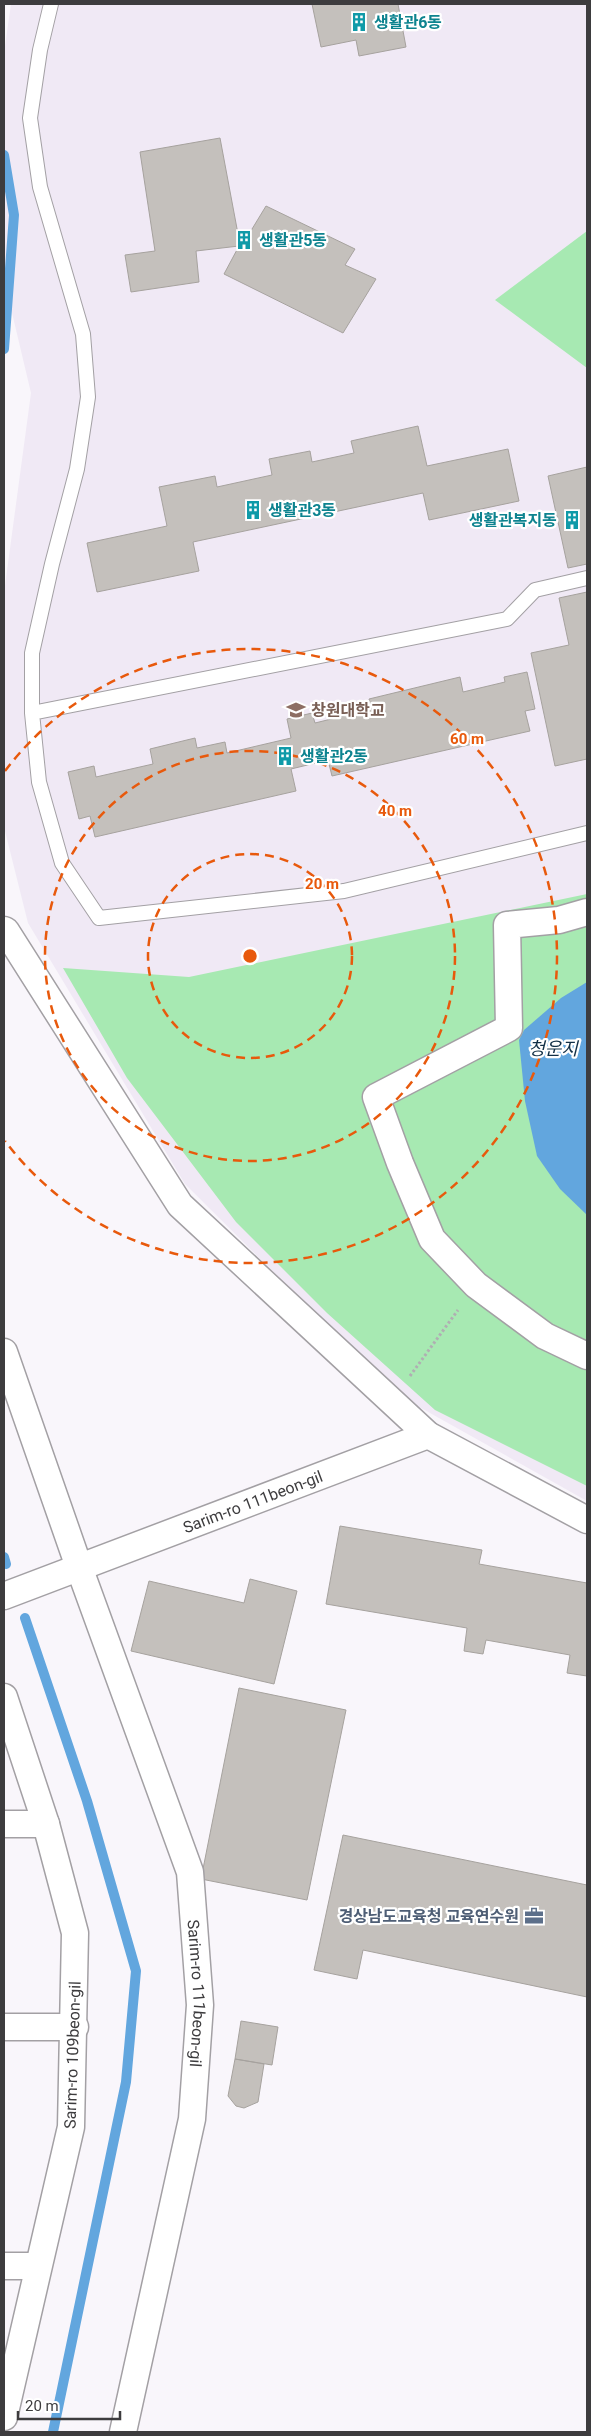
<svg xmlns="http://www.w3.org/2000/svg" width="591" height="2436" viewBox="0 0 591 2436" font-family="Roboto,'Noto Sans KR',sans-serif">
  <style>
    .built { fill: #f0e9f5 }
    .green { fill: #a7e9b2 }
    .water { fill: #62a6de }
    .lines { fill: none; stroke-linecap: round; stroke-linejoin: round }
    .stream { stroke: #62a6de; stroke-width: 10 }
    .building { fill: #c4c0bc; stroke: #a6a29e }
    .lane-casing { stroke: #a3a0a4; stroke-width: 16 }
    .street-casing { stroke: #a3a0a4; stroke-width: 29 }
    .path { stroke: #b0aeb2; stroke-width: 3; stroke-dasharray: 2.5 2.5; stroke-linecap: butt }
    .lane { stroke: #fff; stroke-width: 14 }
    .street { stroke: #fff; stroke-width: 26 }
    .ring { fill: none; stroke: #e8590c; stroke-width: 2.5; stroke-dasharray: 9 6 }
    .labels { text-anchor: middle; stroke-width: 4.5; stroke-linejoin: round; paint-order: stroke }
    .culture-label { font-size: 16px; font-weight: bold; fill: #0d838f; stroke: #fff; text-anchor: start }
    .education-label { font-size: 16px; font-weight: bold; fill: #785e54; stroke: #fff; text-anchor: start }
    .street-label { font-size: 16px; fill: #3d3c3e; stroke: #fff }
    .service-label { font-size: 16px; font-weight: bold; fill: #4e5e75; stroke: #fff; text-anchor: end }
    .water-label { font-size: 18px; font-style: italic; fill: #123047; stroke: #fff }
    .centre { fill: #e8590c; stroke: #fff; stroke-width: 2.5 }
    .ring-label { font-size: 15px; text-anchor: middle; font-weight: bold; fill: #e8590c; stroke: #fff; stroke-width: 4.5; stroke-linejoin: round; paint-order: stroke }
  </style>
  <rect width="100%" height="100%" fill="#f9f6fb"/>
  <path class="built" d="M11,4H587V1501L396,1394L185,1184L28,923L4,827V593L31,393L4,279V53Z"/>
  <path class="green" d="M587,231V368L495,300Z
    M587,894V1486L435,1410L327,1313L236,1222L127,1078L63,968L189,977Z"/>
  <path class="water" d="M587,982V1215L560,1189L537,1156L525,1101L519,1040L524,1030L561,998Z"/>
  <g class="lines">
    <path class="stream" d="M4,155L14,215L4,349
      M4,1557L6,1564
      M25,1618L87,1801L136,1971L126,2082L53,2432"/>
  </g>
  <path class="building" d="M312,4H398L406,47L359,56L356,40L321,47Z
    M220,138L238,234H249L266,206L355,249L345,265L376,279L343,333L224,274L239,246L196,251L199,282L131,292L125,255L155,251L140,152Z
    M418,426L427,466L508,449L519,501L429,520L423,493L193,542L199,571L97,592L87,543L167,526L159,487L215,476L217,487L272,475L269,459L310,451L312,462L354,453L351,441Z
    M587,467V564L568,568L548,476Z
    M587,592V759L555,766L531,653L569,645L559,598Z
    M527,672L535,709L525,711L530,731L332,776L328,760L291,769L296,791L95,837L90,816L79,819L68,772L94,766L96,777L153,764L150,749L195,738L197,748L225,742L227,753L291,738L287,719L312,713L315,723L372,709L369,699L460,677L463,692L505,682L504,677Z
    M340,1526L482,1550L479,1564L587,1583V1676L567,1673L570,1655L486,1640L483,1654L464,1651L467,1628L326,1604Z
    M250,1579L297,1591L274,1684L131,1651L149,1581L244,1603Z
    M239,1688L346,1710L307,1900L201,1879Z
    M343,1835L587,1885V1997L363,1950L357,1979L314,1970Z
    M241,2021L278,2027L272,2065L235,2059Z
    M235,2059L264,2064L258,2102L244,2108L236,2106L228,2096Z"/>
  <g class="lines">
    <g class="lane-casing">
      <path id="lane" d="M51,4L40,50L30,118L40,187L83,334L88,397L77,469L52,564L32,653V713L39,782L62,863L99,918L344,891L587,833
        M32,713L507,619L535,590L587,578"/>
    </g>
    <g class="street-casing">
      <g id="street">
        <path d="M587,912L559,920L507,925L509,1028L376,1097L400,1163L432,1239L476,1285L545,1336L587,1356"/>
        <path d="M4,930L6,931L180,1205L428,1435L587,1520"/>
        <path id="s1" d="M4,1352L79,1567L190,1872L200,2005L192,2119L123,2432"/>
        <path id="s2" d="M4,1596L428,1435"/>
        <path d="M4,1697L46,1824L75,1933L71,2127L4,2417"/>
        <path d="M4,1824H46"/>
        <path d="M4,2027H75"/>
        <path d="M4,2266H37"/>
      </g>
    </g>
    <path class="path" d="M410,1376L458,1310"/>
    <use href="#lane" class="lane"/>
    <use href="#street" class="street"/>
  </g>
  <g class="ring">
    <circle cx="250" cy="956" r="102"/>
    <circle cx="250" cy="956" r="205"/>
    <path d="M5 771A307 307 0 1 1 5 1141"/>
  </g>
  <defs>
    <g id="building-bare" transform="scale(1.5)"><path d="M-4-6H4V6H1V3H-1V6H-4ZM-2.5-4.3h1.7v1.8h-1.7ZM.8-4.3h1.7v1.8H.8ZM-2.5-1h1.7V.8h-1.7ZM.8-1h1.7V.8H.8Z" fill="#0f9aa8" stroke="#fff" stroke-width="2.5" paint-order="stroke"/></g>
    <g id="university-bare" transform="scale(1.5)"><path d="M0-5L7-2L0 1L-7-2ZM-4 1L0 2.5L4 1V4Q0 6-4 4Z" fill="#8d6e63" stroke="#fff" stroke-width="2.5" paint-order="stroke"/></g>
    <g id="office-bare" transform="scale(1.5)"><path d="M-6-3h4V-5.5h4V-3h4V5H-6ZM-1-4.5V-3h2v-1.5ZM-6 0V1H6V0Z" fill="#5c6f8a" stroke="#fff" stroke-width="2.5" paint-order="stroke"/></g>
  </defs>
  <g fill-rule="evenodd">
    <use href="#building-bare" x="359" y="22"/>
    <use href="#building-bare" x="244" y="240"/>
    <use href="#building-bare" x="253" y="510"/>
    <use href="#building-bare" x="572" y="520"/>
    <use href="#university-bare" x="296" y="710"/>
    <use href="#building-bare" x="285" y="756"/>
    <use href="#office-bare" x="534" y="1916"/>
  </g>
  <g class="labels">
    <g class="culture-label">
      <text x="374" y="28">생활관6동</text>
      <text x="259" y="246">생활관5동</text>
      <text x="268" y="516">생활관3동</text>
      <text x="557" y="526" text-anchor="end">생활관복지동</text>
      <text x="300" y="762">생활관2동</text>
    </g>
    <g class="education-label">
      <text x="311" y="716">창원대학교</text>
    </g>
    <g class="street-label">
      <text dy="6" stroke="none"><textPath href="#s2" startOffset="266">Sarim-ro 111beon-gil</textPath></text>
      <text dy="6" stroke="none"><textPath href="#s1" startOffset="674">Sarim-ro 111beon-gil</textPath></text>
      <text transform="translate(72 2055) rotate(-88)" y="6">Sarim-ro 109beon-gil</text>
    </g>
    <g class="service-label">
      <text x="519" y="1922">경상남도교육청 교육연수원</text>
    </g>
    <g class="water-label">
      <text x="553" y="1055">청운지</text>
    </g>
  </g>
  <circle cx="250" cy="956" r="8" class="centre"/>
  <g class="ring-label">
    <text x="467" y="744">60 m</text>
    <text x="395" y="816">40 m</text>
    <text x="322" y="889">20 m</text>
  </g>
  <rect width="591" height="2436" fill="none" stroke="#3d3c3e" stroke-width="10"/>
  <path d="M18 2411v8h102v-8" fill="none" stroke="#3d3c3e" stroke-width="2.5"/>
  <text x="25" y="2411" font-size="15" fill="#3d3c3e" stroke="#ffffff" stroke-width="4" paint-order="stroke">20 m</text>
</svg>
